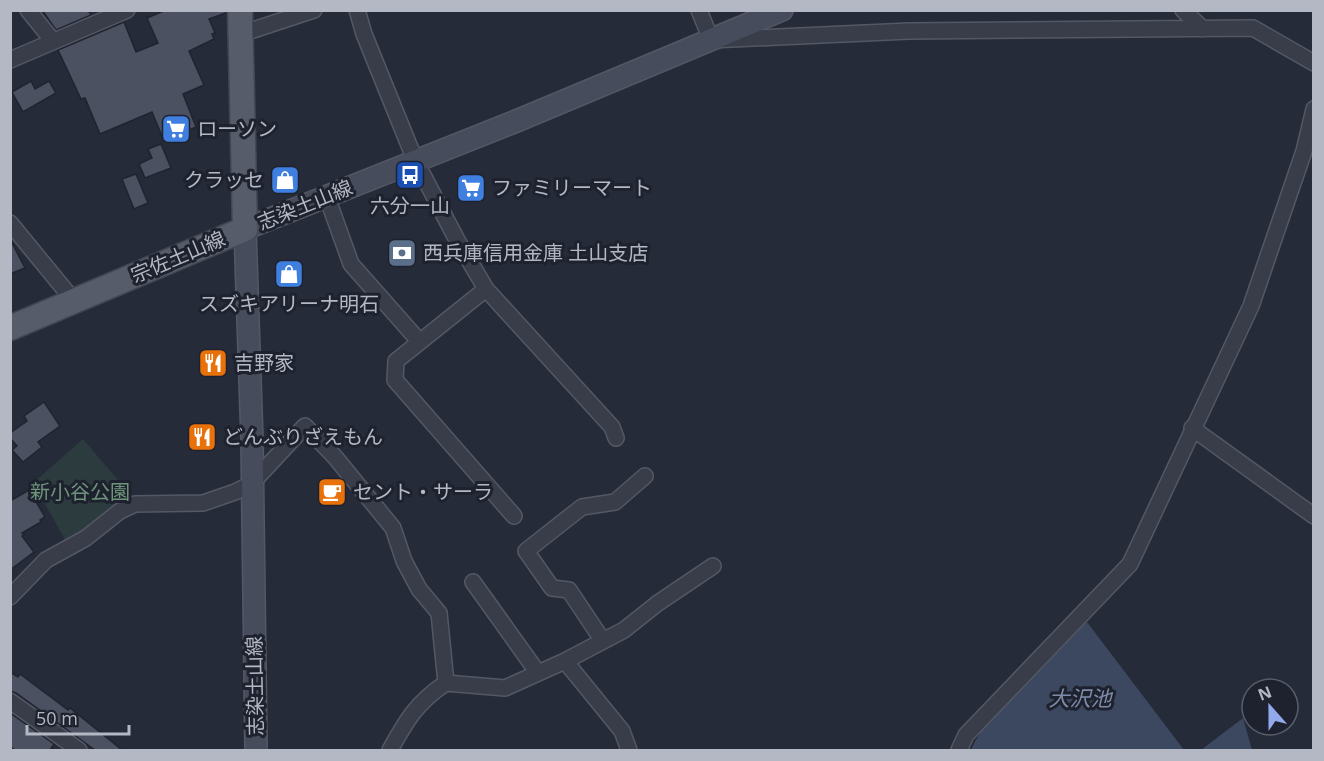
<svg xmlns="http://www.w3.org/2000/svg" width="1324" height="761" viewBox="0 0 1324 761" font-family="'Open Sans','Noto Sans JP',sans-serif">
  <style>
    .green { fill: #2b3b3e }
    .water { fill: #3c4760 }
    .building { fill: #4b5161; stroke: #202430; stroke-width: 1.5 }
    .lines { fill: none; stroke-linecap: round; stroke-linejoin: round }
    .minor-casing { stroke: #545864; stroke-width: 18 }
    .secondary-casing { stroke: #545864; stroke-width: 24 }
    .primary-casing { stroke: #424652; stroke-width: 27 }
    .minor { stroke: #383d49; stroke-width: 15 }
    .secondary { stroke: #474c5c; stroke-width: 21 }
    .primary { stroke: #565c69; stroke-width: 24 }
    .labels { text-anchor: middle; stroke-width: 6; stroke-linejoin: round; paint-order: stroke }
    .poi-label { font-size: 20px; fill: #b4b8c5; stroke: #1e222e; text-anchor: start }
    .street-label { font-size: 20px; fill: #b4b8c5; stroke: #1e222e }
    .park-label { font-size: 20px; fill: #6d937b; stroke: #1e222e }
    .water-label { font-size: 21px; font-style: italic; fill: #7e8caa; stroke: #1e222e }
  </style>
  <rect width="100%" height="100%" fill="#252b39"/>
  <path class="green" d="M83,439L135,500L67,543L33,483Z"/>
  <path class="water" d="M1087,622L1184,750H971C988,711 1052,647 1087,622Z
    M1243,718L1252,750H1201Z"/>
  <path class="building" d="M42,10H88L91,15L56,30Z
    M166,10H226V13L209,19L215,33L212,34L214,39L189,51L204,85L183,94L196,127L164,141L152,112L100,134L85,98L81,99L58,50L124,22L136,52L158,43L147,18Z
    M31,81L35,89L49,81L56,93L23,112L12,92Z
    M161,144L171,168L145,178L139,164L152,158L148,149Z
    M136,174L148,203L134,209L122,179Z
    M10,239L25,268L10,274Z
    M44,402L60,426L38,442L42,447L23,462L12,450L17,446L10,438V433L27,421L24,416Z
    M29,490L45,517L40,520L41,522L22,533L24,535L22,536L34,552L10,570V501Z
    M10,672L18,677L20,674L68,710L70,708L122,750H95L16,693L10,691Z
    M10,713L54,744L50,750H15L10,747Z"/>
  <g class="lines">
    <g class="minor-casing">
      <path id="minor" d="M28,10L53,41
        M357,10L364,34L415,160L457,240L486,289L612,427L616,438
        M699,10L711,40L909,31L1253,28L1314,63
        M1183,10L1203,29
        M241,34L314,10
        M10,60L127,10
        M327,197L351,264L419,341
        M10,223L74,301
        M486,289L396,361L395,380L514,516
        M1192,428L1314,516
        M473,582L538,673
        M10,597L46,560L86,538L120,511L135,504L203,503L235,492L251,484L305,426L335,457L393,528L404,561L419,589L439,613L446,683C417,702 406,721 390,750
        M603,641L569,590L552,588L526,551L582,507L615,502L645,476
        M565,661L624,630L658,603L713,566
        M446,683L505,688L565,661L622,731L629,750
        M10,701L79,750
        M959,750L966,735L1130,564L1251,306L1304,151L1314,109"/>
    </g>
    <g class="secondary-casing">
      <path id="secondary" d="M256,750L252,440L245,229L514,122L782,10"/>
    </g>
    <g class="primary-casing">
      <path id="primary" d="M10,328L245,229L240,10"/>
    </g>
    <use href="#minor" class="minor"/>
    <use href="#secondary" class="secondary"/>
    <use href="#primary" class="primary"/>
  </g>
  <defs>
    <g id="supermarket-square" transform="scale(1.5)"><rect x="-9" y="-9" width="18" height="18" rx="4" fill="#3f7fe0" stroke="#1e222e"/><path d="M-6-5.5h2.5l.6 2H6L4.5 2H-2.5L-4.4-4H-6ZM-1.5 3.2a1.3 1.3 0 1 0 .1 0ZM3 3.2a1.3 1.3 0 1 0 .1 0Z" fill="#fff"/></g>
    <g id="bus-square" transform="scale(1.5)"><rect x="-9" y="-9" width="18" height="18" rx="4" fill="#1a4fb4" stroke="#1e222e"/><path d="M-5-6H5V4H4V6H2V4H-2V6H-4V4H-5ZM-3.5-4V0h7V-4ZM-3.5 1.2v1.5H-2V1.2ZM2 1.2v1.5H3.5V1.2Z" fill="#fff"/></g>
    <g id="shop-square" transform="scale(1.5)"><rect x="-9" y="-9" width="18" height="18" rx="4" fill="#3f7fe0" stroke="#1e222e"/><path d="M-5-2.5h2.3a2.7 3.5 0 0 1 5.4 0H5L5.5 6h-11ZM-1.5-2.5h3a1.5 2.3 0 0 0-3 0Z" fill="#fff"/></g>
    <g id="bank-square" transform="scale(1.5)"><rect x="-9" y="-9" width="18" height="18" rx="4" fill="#5c6f8a" stroke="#1e222e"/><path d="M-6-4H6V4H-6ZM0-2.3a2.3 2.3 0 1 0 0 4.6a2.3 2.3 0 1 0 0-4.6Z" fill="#fff"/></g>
    <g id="restaurant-square" transform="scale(1.5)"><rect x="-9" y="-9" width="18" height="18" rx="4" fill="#e8710a" stroke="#1e222e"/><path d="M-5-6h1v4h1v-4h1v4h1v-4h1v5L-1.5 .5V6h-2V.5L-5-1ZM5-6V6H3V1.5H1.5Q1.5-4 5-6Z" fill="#fff"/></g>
    <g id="cafe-square" transform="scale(1.5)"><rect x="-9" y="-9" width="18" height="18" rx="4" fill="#e8710a" stroke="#1e222e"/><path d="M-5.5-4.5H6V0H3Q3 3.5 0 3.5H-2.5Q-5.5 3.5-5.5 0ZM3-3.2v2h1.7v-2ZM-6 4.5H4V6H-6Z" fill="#fff"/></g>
  </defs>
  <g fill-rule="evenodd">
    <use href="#supermarket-square" x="176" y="129"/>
    <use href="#bus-square" x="410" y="175"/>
    <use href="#shop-square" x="285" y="180"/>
    <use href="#supermarket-square" x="471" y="188"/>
    <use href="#bank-square" x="402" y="253"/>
    <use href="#shop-square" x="289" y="274"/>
    <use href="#restaurant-square" x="213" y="363"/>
    <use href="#restaurant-square" x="202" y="437"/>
    <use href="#cafe-square" x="332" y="492"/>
  </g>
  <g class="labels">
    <g class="poi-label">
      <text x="197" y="136">ローソン</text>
      <text x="264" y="187" text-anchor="end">クラッセ</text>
      <text x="492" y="195">ファミリーマート</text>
      <text x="410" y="213" text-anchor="middle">六分一山</text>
      <text x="423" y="260">西兵庫信用金庫 土山支店</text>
      <text x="289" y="311" text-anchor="middle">スズキアリーナ明石</text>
      <text x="234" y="370">吉野家</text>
      <text x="223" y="444">どんぶりざえもん</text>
      <text x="353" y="499">セント・サーラ</text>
    </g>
    <g class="street-label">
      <text transform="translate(305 205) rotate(-22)" y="7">志染土山線</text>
      <text transform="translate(178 257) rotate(-23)" y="7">宗佐土山線</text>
      <text transform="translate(255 686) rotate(-91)" y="7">志染土山線</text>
    </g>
    <g class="park-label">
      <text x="80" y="499">新小谷公園</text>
    </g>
    <g class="water-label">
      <text x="1080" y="706">大沢池</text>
    </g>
  </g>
  <rect width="1324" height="761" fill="none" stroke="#b4b8c5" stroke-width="24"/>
  <g transform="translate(1270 707) rotate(339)"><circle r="28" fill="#1e222e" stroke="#5a5e6a" stroke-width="1.5"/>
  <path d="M0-4.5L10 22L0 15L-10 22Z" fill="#92a9ec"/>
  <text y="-9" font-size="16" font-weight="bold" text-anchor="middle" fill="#b4b8c5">N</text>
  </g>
  <path d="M27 725v9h102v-9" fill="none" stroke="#b4b8c5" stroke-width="3"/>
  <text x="36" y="725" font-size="18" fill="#b4b8c5" stroke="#1e222e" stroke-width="4.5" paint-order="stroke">50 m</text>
</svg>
